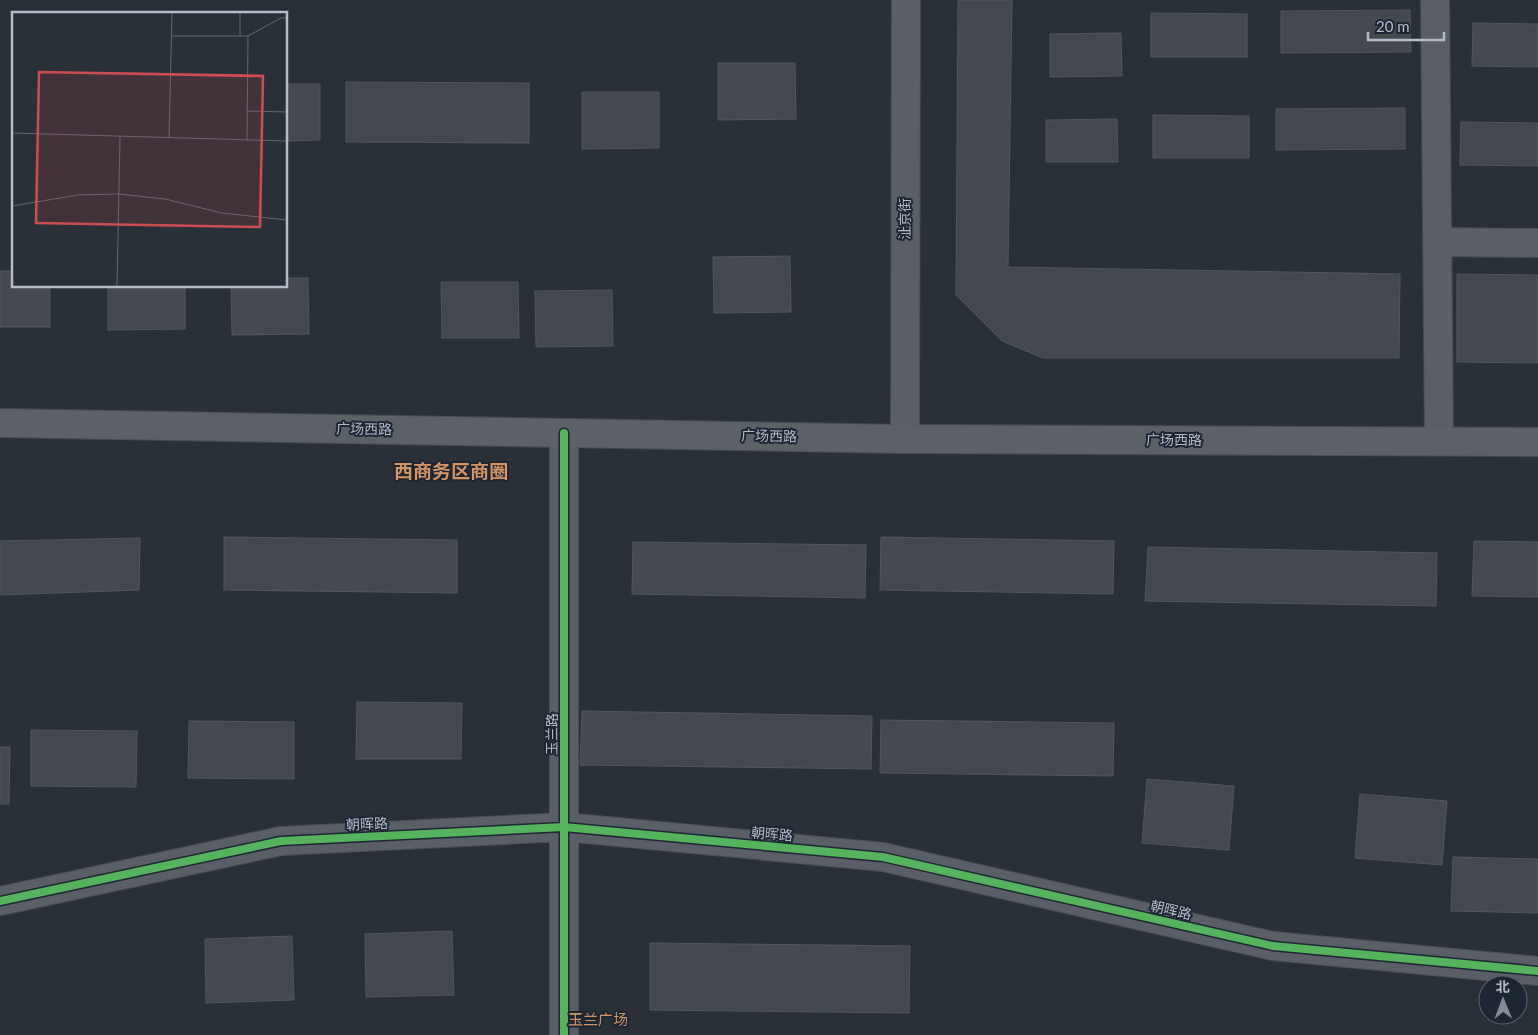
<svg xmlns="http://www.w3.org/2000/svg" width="1538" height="1035" viewBox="0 0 1538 1035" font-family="Lato,'Noto Sans SC',sans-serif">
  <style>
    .building { fill: #444950; stroke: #52575f }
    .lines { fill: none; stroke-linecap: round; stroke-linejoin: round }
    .minor-casing { stroke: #484c53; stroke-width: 30 }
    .major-casing { stroke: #484c55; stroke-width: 30 }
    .minor { stroke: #5a5e66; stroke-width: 28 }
    .major { stroke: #5c6168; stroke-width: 28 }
    .cycleway-casing { stroke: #1d2633; stroke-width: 11 }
    .cycleway { stroke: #56b35d; stroke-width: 8 }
    .labels { text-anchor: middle; stroke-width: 4; stroke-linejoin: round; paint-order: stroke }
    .street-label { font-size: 14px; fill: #b4bcc9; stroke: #1d2633 }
    .neighbourhood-label { font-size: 15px; fill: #d59563; stroke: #1d2633 }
    .district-label { font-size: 19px; font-weight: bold; fill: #d59563; stroke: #1d2633 }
    .inset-road { fill: none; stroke: #616872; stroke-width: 1 }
    .view { fill: #ce4d50; fill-opacity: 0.15; stroke: #ce4d50; stroke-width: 2.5 }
    .inset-edge { fill: none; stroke: #b4bcc9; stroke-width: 2.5 }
  </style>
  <rect width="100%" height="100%" fill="#2a3038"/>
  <path class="building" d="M958,0H1012L1008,267L1400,274L1399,358H1043L1002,341L956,295Z
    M1410,10L1411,52L1281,53V11Z
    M1151,13L1247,14V57H1151Z
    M1473,23L1538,24V67L1472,66Z
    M1121,33L1122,76L1050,77V34Z
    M718,63H795L796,119L718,120Z
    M346,82L529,83V143L346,142Z
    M286,84H320V140L286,141Z
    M582,92H659V148L582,149Z
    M1405,108V149L1276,150V109Z
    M1153,115L1249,116V158H1153Z
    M1117,119L1118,162H1046V120Z
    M1461,122L1538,123V166L1460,165Z
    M790,256L791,312L714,313L713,257Z
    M0,271H14V286H50V327H0Z
    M1457,274L1538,275V363L1457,362Z
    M286,278H308L309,334L232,335L231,286H286Z
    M441,282H518L519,338H442Z
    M108,286H185V329L108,330Z
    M612,290L613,346L536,347L535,291Z
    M224,537L457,540V593L224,590Z
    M881,537L1114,541L1113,594L880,590Z
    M140,538L139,590L0,595V541Z
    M1474,541L1538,542V597L1472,596Z
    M633,542L866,545L865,598L632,594Z
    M1148,547L1437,553L1436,606L1145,601Z
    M357,702L462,703L461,759H356Z
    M582,711L872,716L871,769L580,765Z
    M881,720L1114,723L1113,776L880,773Z
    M189,721L294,722V779L188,778Z
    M31,730L137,731L136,787L31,786Z
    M0,747H10L9,804H0Z
    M1147,779L1234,786L1229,850L1142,843Z
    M1360,794L1447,801L1442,865L1355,858Z
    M1453,857L1538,859V913L1451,911Z
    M452,931L454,995L366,997L365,934Z
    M292,936L294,1000L206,1003L205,939Z
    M650,943L910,946L909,1013L650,1010Z"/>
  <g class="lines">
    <g class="minor-casing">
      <path id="minor" d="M1435,0L1439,441
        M1437,242L1538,243
        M905,439L906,0
        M0,901L281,841L564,827L883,857L1273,946L1538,971
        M564,1035V433"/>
    </g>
    <g class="major-casing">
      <path id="major" d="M0,423L905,439L1538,442"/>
    </g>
    <use href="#minor" class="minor"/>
    <use href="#major" class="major"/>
    <g class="cycleway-casing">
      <path id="cycleway" d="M0,901L281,841L564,827L883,857L1273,946L1538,971
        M564,1035V433"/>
    </g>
    <use href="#cycleway" class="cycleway"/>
  </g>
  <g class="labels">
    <g class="street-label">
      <text transform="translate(905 219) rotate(-90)" y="5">沚京街</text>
      <text transform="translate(364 429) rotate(1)" y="5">广场西路</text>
      <text transform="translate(769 436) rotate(1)" y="5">广场西路</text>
      <text x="1174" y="445">广场西路</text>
      <text transform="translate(552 734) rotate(-90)" y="5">玉兰路</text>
      <text transform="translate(367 824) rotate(-3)" y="5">朝晖路</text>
      <text transform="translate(772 834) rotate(5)" y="5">朝晖路</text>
      <text transform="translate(1171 910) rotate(13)" y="5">朝晖路</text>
    </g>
    <g class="neighbourhood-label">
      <text x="598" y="1025">玉兰广场</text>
    </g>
    <g class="district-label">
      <text x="451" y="478">西商务区商圈</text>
    </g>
  </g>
  <g transform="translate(12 12)">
    <rect width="275" height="275" fill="#2a3038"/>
    <path class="inset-road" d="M159,24H236L269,6H275M228,24V1M235,99L275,100M0,121L275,129M157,126L160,1M235,128L236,24M0,194L66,183L107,182L153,187L210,201L275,208M105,274L108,125"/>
    <path class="view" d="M27,60L251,64L248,215L24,211Z"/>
    <rect width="275" height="275" class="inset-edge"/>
  </g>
  <g transform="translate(1503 1000) rotate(359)"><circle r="24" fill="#1d2633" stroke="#59626f"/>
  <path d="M0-4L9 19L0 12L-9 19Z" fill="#848b96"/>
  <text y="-8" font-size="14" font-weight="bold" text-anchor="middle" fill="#b4bcc9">北</text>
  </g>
  <path d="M1368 32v8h76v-8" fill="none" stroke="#b4bcc9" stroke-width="2.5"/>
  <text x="1376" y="32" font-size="15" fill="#b4bcc9" stroke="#1d2633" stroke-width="4" paint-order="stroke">20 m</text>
</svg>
